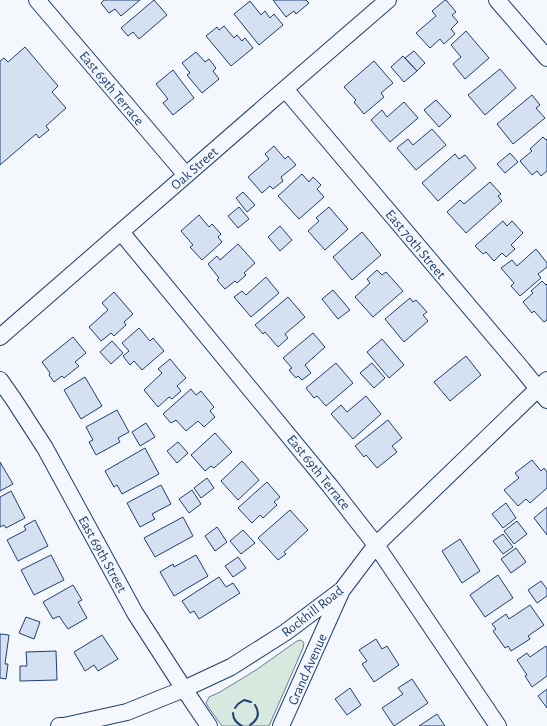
<svg xmlns="http://www.w3.org/2000/svg" width="547" height="726" viewBox="0 0 547 726" font-family="'Alegreya Sans',sans-serif">
  <style>
    .green { fill: #d7e8df; stroke: #687fa3 }
    .building { fill: #d5e0f0; stroke: #1d3f73 }
    .lines { fill: none; stroke-linecap: round; stroke-linejoin: round }
    .street-casing { stroke: #1d3f73; stroke-width: 18 }
    .street { stroke: #f4f7fb; stroke-width: 16 }
    .wall { stroke: #1d3f73; stroke-width: 2 }
    .labels { text-anchor: middle; stroke-width: 3; stroke-linejoin: round; paint-order: stroke }
    .street-label { font-size: 14px; fill: #1d3f73; stroke: #f4f7fb }
  </style>
  <rect width="100%" height="100%" fill="#f4f7fb"/>
  <path class="green" d="M301,640L304,643L303,648L269,726H222L209,708L206,703L209,697L220,692L256,670L297,641Z"/>
  <path class="building" d="M104,0H140L121,16L115,9L109,13L101,3Z
    M154,0L167,15L139,39L133,32L128,36L121,28Z
    M273,0H306L309,3L296,14L294,11L286,17Z
    M445,0H446L456,12L452,15L458,22L451,29L455,34L444,44L440,39L430,48L416,33L436,16L432,11Z
    M250,1L261,15L265,11L270,18L274,14L283,25L259,45L234,14Z
    M224,26L234,38L237,35L242,41L245,38L253,48L231,66L206,36L217,27L219,30Z
    M466,31L489,58L465,79L453,64L461,57L451,45Z
    M25,47L58,86L52,92L66,108L46,126L49,130L39,138L36,134L0,165V61L4,58L8,62Z
    M414,51L425,63L417,71L405,58Z
    M196,52L205,62L209,59L216,68L213,71L219,79L202,93L187,75L190,73L182,63Z
    M403,56L417,71L404,82L391,67Z
    M374,61L393,83L381,93L384,97L364,114L354,102L356,100L344,87Z
    M500,69L516,88L485,115L468,95Z
    M173,70L194,98L173,115L163,103L168,99L156,84Z
    M532,95L540,105L536,108L545,118L513,144L497,124Z
    M436,100L451,116L439,127L424,110Z
    M404,102L418,118L390,142L371,120L382,110L387,117Z
    M432,129L446,145L416,170L397,148L408,139L413,145Z
    M543,137L546,140L547,139V171L541,176L537,171L532,175L520,161L532,151L530,149Z
    M274,146L285,159L288,156L296,165L281,177L283,181L273,189L270,186L262,193L248,177L269,159L265,154Z
    M510,153L518,162L505,173L497,164Z
    M455,154L459,159L465,155L476,168L438,201L422,183Z
    M302,174L309,182L313,177L321,185L317,189L324,197L299,219L278,196Z
    M490,182L501,194L498,196L502,201L466,233L447,212L460,200L464,204Z
    M243,192L255,205L247,212L236,198Z
    M239,207L249,219L238,228L228,216Z
    M329,207L348,229L325,250L308,231L319,221L316,218Z
    M199,215L209,227L212,224L221,234L218,237L222,242L202,260L190,247L193,245L181,231Z
    M503,221L507,226L512,221L523,233L511,245L515,249L506,257L502,253L494,261L486,252L483,254L475,246Z
    M280,226L292,240L280,251L268,237Z
    M362,232L381,255L352,280L333,257Z
    M238,244L255,263L244,273L246,275L237,283L235,281L225,289L217,280L219,278L208,264L217,256L220,260Z
    M536,249L547,263V267L538,274L541,278L520,296L511,286L514,283L501,268L512,260L517,266Z
    M377,270L382,275L386,272L403,291L373,317L355,297L370,283L367,279Z
    M266,277L279,293L251,317L234,297L242,291L246,295Z
    M542,281L546,285L547,284V320L544,322L534,311L532,313L523,302L533,293L531,291Z
    M333,290L350,310L338,319L322,299Z
    M114,292L133,314L124,322L126,325L114,336L111,333L101,341L89,327L108,310L102,303Z
    M288,297L305,317L285,334L288,338L278,347L265,332L263,334L255,325Z
    M410,298L413,302L416,300L427,312L423,315L428,321L404,342L385,319Z
    M139,328L150,341L153,338L164,351L142,370L134,361L130,365L123,356L129,351L122,343Z
    M313,333L325,347L305,365L311,373L302,380L298,376L296,378L289,370L292,368L283,358Z
    M73,337L86,353L75,362L79,366L64,378L62,376L54,382L49,375L50,373L42,362Z
    M382,339L404,365L389,378L367,352Z
    M112,341L123,353L111,364L100,352Z
    M466,356L481,375L450,401L434,382Z
    M170,359L186,378L177,386L181,391L172,399L169,397L158,407L144,390L162,373L158,369Z
    M336,363L353,383L326,406L317,396L314,398L306,388Z
    M372,363L385,378L374,388L360,373Z
    M85,377L102,406L81,419L64,390Z
    M191,389L196,395L201,391L214,407L210,411L215,417L204,427L198,421L186,431L176,420L171,423L163,414Z
    M366,396L381,414L353,439L331,414L341,405L347,412Z
    M117,410L129,432L118,438L120,442L96,455L89,442L93,440L86,427Z
    M388,420L402,438L392,446L397,452L377,468L366,455L364,457L355,446Z
    M146,423L155,437L140,446L132,432Z
    M215,433L232,452L214,468L211,466L205,471L191,455Z
    M178,442L188,453L177,463L167,451Z
    M145,448L159,474L122,494L117,485L114,487L105,471Z
    M532,460L541,471L544,468L547,472V488L530,503L526,499L518,506L504,490L519,478L515,473Z
    M242,461L259,480L238,500L221,481Z
    M0,462L13,484L0,491Z
    M207,478L214,488L201,498L194,488Z
    M267,482L280,497L274,502L277,505L263,518L260,515L252,523L238,508Z
    M161,485L171,504L152,514L155,519L140,527L127,503Z
    M192,490L201,504L189,513L179,499Z
    M11,491L25,518L6,528L4,525L0,527V497Z
    M506,503L516,518L503,528L492,514Z
    M547,507V535L534,518Z
    M290,510L308,530L284,552L286,554L278,560L258,538Z
    M183,517L193,536L155,557L144,538Z
    M35,520L48,546L18,561L7,540L26,530L24,526Z
    M517,521L527,534L514,544L504,531Z
    M217,527L227,542L215,551L205,536Z
    M243,530L255,543L241,554L230,541Z
    M503,534L513,547L503,554L493,541Z
    M460,539L480,571L462,583L442,551Z
    M516,548L526,562L511,573L501,559Z
    M51,555L64,580L34,595L21,570Z
    M196,555L208,576L174,596L160,572L173,564L174,567Z
    M238,557L246,568L233,577L225,566Z
    M498,575L513,598L485,617L470,595Z
    M219,577L226,587L233,583L240,593L199,619L194,611L190,613L182,601Z
    M541,581L547,589V596L537,603L528,590Z
    M73,585L82,600L78,602L87,618L68,629L59,616L53,619L43,602Z
    M530,605L544,625L528,636L530,639L511,651L508,646L505,648L493,631L496,629L492,624L506,614L509,619Z
    M26,617L40,622L34,639L19,633Z
    M0,634L9,635L5,664H8L6,679L0,678Z
    M102,635L118,659L98,671L94,665L85,671L74,652Z
    M376,639L382,649L387,646L399,665L374,682L362,664L367,661L359,650Z
    M546,646L547,648V676L532,687L525,676L527,675L517,660L527,653L530,657Z
    M56,651L57,680L20,681V666H27L26,652Z
    M412,679L428,703L394,726L382,708L403,694L398,688Z
    M350,688L361,705L347,715L335,699Z
    M547,689V708L538,696Z
    M437,714L445,726H419Z"/>
  <g class="lines">
    <g class="street-casing">
      <path id="street" d="M37,0L186,175
        M497,0L547,58
        M285,89L522,369L547,400
        M121,232L330,486L376,545L498,726
        M0,337L285,89L388,0
        M0,380L14,400L45,448L135,613L184,689L209,726
        M59,726H64L127,712L184,689L231,667L286,632L342,590L376,545L547,380
        M281,726L341,592"/>
    </g>
    <use href="#street" class="street"/>
    <path class="wall" d="M235,708L238,704L244,700L251,702
      M233,713C233,720 237,723 242,726
      M250,725C258,720 260,713 255,705"/>
  </g>
  <g class="labels">
    <g class="street-label">
      <text transform="translate(112 88) rotate(50)" y="5">East 69th Terrace</text>
      <text transform="translate(194 168) rotate(-41)" y="5">Oak Street</text>
      <text transform="translate(416 244) rotate(50)" y="5">East 70th Street</text>
      <text transform="translate(319 472) rotate(51)" y="5">East 69th Terrace</text>
      <text transform="translate(103 554) rotate(61)" y="5">East 69th Street</text>
      <text transform="translate(312 611) rotate(-38)" y="5">Rockhill Road</text>
      <text transform="translate(307 669) rotate(-66)" y="5">Grand Avenue</text>
    </g>
  </g>
</svg>
